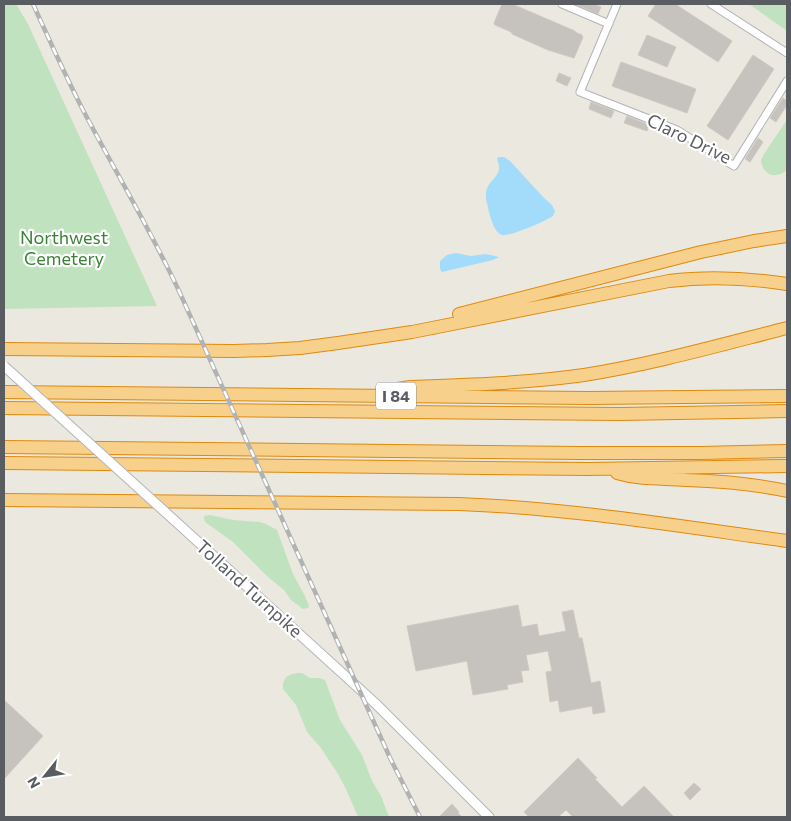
<svg xmlns="http://www.w3.org/2000/svg" width="791" height="821" viewBox="0 0 791 821" font-family="Commissioner,sans-serif">
  <style>
    .green { fill: #c1e2be }
    .water { fill: #a2dcfa }
    .building { fill: #c6c3be; stroke: #d0c9bf }
    .lines { fill: none; stroke-linecap: round; stroke-linejoin: round }
    .minor-casing { stroke: #b1b4b8; stroke-width: 9 }
    .secondary-casing { stroke: #b2b6bb; stroke-width: 11 }
    .motorway-casing { stroke: #e0890c; stroke-width: 14 }
    .minor { stroke: #fff; stroke-width: 7 }
    .secondary { stroke: #fff; stroke-width: 9 }
    .motorway { stroke: #f7d18c; stroke-width: 12 }
    .rail-casing { stroke: #b1b2b2; stroke-width: 4.5 }
    .rail { stroke: #fff; stroke-width: 2.5; stroke-dasharray: 8; stroke-linecap: butt }
    .secondary-bridge-casing { stroke: #b2b6bb; stroke-width: 11; stroke-linecap: butt }
    .secondary-bridge { stroke: #fff; stroke-width: 9 }
    .labels { text-anchor: middle; stroke-width: 4.5; stroke-linejoin: round; paint-order: stroke }
    .shield { fill: #fff; stroke: #8b8e90; stroke-width: 1 }
    .shield-label { font-size: 16px; font-weight: bold; fill: #595d61 }
    .street-label { font-size: 18px; fill: #595d61; stroke: #fff }
    .park-label { font-size: 18px; fill: #3c8138; stroke: #fff }
  </style>
  <rect width="100%" height="100%" fill="#ebe8e0"/>
  <path class="green" d="M4,4H16L28,24L157,306L4,309Z
    M749,4H787V31Z
    M787,120V170C782,174 775,177 769,174C764,171 761,165 761,160C762,156 783,126 787,120Z
    M210,515L233,520L260,522L266,524L277,530L293,574L305,596L309,606L308,608L303,609L291,600L284,590L268,577L233,542L205,522L204,519V516Z
    M298,673H302L310,678H319L325,680L340,720L362,755L372,781L381,796L389,817H358L346,789L338,774L321,748L307,732L296,705L283,689V683L286,677L292,674Z"/>
  <path class="water" d="M498,157H504L510,161L544,198L552,205L555,211L553,216C546,221 509,237 502,235C494,232 491,219 489,212C488,206 485,199 486,193C488,178 505,177 497,159Z
    M456,253L471,256L486,254L499,257L493,260L442,272L440,269V261L447,255Z"/>
  <path class="building" d="M502,4H512L575,31V32L582,35V36L583,37L574,58L548,50L512,34V33L509,31L495,25L494,23Z
    M575,4H593L601,7L598,14Z
    M656,4H675L732,41L718,62L648,16Z
    M647,35L676,47L667,67L638,55Z
    M753,55L774,69L728,140L707,126Z
    M621,62L696,89L687,113L612,86Z
    M559,73L571,78L567,86L556,81Z
    M783,98L787,101V105L776,122L770,118Z
    M591,102L614,111L611,118L589,109Z
    M627,116L649,125L647,131L624,123Z
    M758,138L763,142L750,162L745,159Z
    M518,605L522,627L537,624L539,636L566,631L562,612L573,610L579,638H582L591,683L600,681L605,712L593,714L592,706L560,712L558,700L550,702L546,672L552,671L548,651L526,655L529,670L521,671L523,682L507,685L508,689L473,695L467,661L416,671L407,626Z
    M4,700L43,736L4,779Z
    M578,758L597,778L595,779L622,807L644,786L674,817H573L566,810L558,817H529L524,812Z
    M694,783L701,789L690,800L684,793Z
    M452,804L459,812L458,813L462,817H439Z"/>
  <g class="lines">
    <g class="minor-casing">
      <path id="minor" d="M562,4L609,24
        M617,4L580,92L677,130L734,166L787,81
        M711,4L787,53"/>
    </g>
    <g class="secondary-casing">
      <path id="secondary" d="M174,520L375,703L489,817"/>
    </g>
    <g class="motorway-casing">
      <path id="motorway" d="M459,314L701,252L754,241L787,236
        M4,349L234,351L267,350L300,348L338,343L412,332L669,281C708,276 748,278 787,284
        M391,390L410,387C468,385 527,383 584,375C653,364 720,345 787,328
        M4,392L589,398L787,396
        M4,408L620,414L787,411
        M4,447L581,453H700L787,451
        M4,463L587,469L787,466
        M617,473C640,480 663,478 687,480C721,481 754,484 787,491
        M4,500L459,504C569,508 678,526 787,541"/>
    </g>
    <use href="#minor" class="minor"/>
    <use href="#secondary" class="secondary"/>
    <use href="#motorway" class="motorway"/>
    <g class="rail-casing">
      <path id="rail" d="M33,4C49,39 65,75 83,110C115,171 150,229 179,291L391,760L420,817"/>
    </g>
    <use href="#rail" class="rail"/>
    <g class="secondary-bridge-casing">
      <path id="secondary-bridge" d="M4,366L174,520"/>
    </g>
    <use href="#secondary-bridge" class="secondary-bridge"/>
  </g>
  <g class="labels">
    <rect class="shield" x="376" y="382.5" width="40" height="27" rx="4"/>
    <g class="shield-label">
      <text x="396" y="402">I 84</text>
    </g>
    <g class="street-label">
      <text transform="translate(689 139) rotate(26)" y="6">Claro Drive</text>
      <text transform="translate(249 589) rotate(42)" y="6">Tolland Turnpike</text>
    </g>
    <g class="park-label">
      <text x="64" y="244">Northwest<tspan x="64" dy="21">Cemetery</tspan></text>
    </g>
  </g>
  <rect width="791" height="821" fill="none" stroke="#595d61" stroke-width="10"/>
  <g transform="translate(45 776) rotate(240)" stroke="#ffffff" stroke-width="4" paint-order="stroke">
  <path d="M0-4L9 19L0 12L-9 19Z" fill="#595d61"/>
  <text y="-8" font-size="14" font-weight="bold" text-anchor="middle" fill="#595d61">N</text>
  </g>
</svg>
